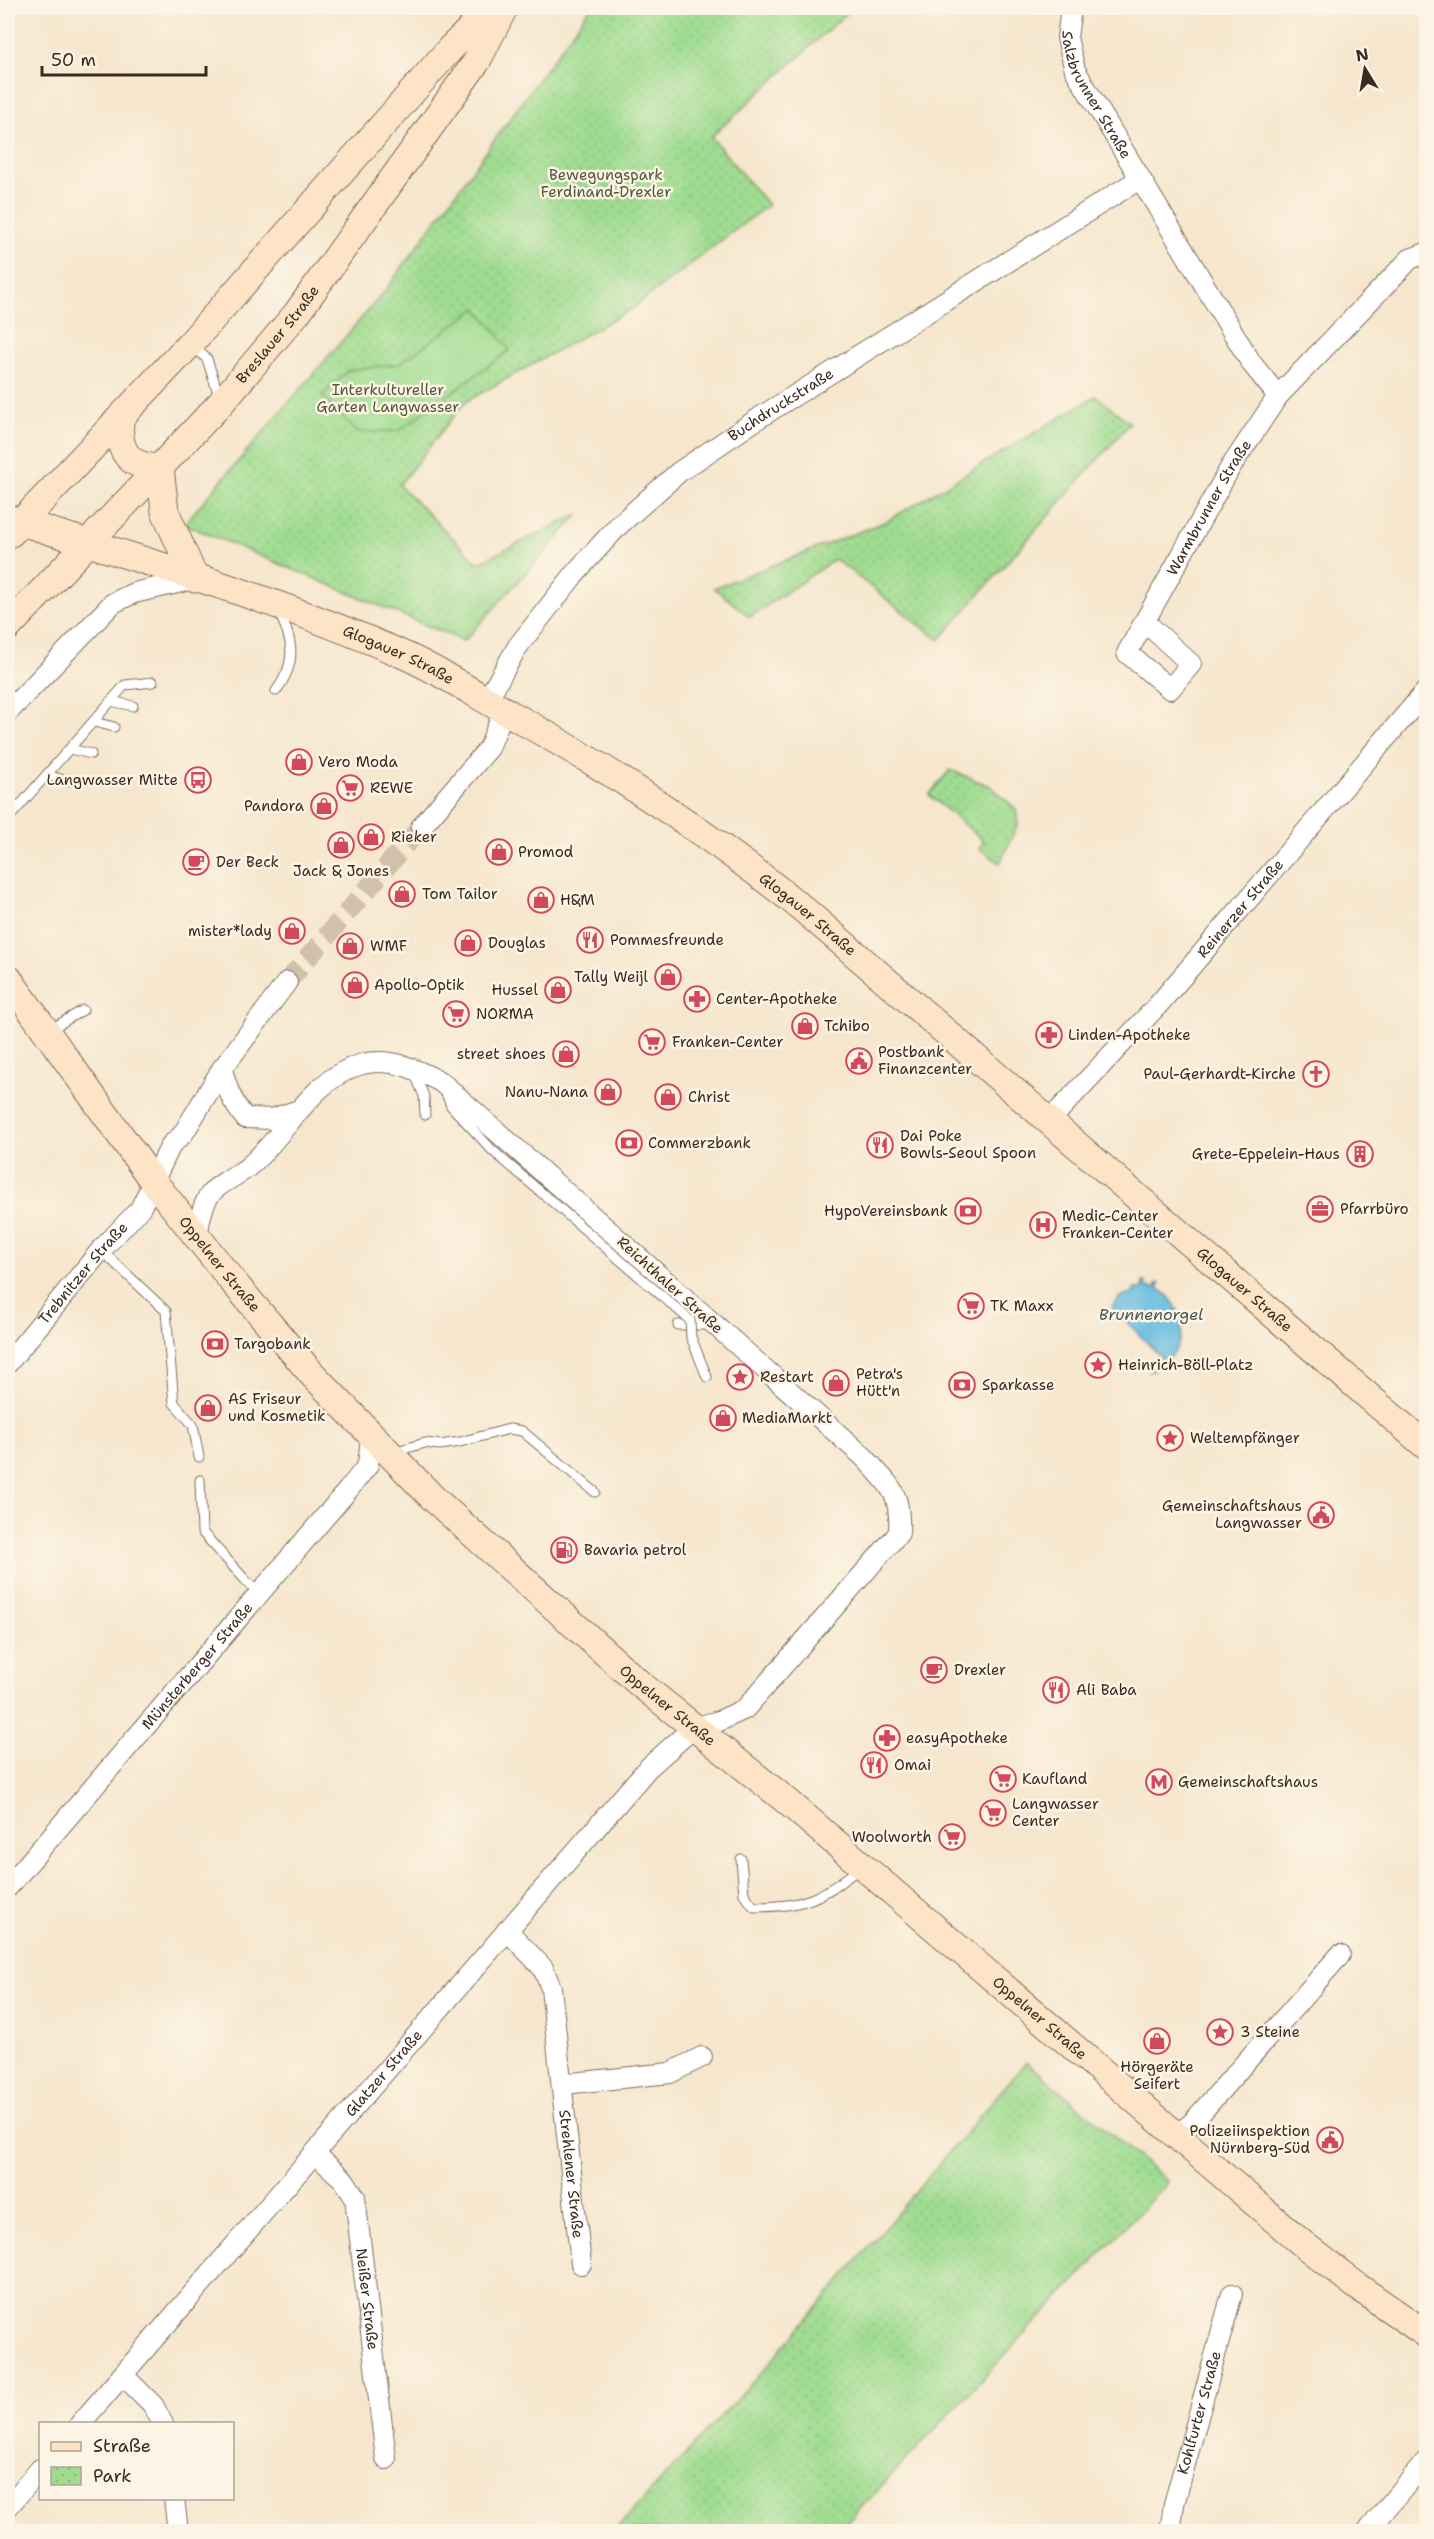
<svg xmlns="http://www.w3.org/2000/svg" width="1434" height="2539" viewBox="0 0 1434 2539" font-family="'Shantell Sans',sans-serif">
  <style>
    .park { fill: url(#park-dots); stroke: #6d8357; stroke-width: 1.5 }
    .garden { fill: #9fdc90; stroke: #6d8357; stroke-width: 1.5 }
    .water { fill: #63bbe0; stroke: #4f727f; stroke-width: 1.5 }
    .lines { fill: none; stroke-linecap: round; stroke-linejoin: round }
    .street-tunnel { stroke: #d1c0aa; stroke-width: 20; stroke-dasharray: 20 10; stroke-linecap: butt }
    .lane-casing { stroke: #7c6c5b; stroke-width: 11 }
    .street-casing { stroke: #7c6c5b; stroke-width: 22 }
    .secondary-casing { stroke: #7c6c5b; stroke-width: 29 }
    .lane { stroke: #fff; stroke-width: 9 }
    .street { stroke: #fff; stroke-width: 20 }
    .secondary { stroke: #fee4c6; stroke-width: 27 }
    .lane-bridge-casing { stroke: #7c6c5b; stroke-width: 11; stroke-linecap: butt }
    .lane-bridge { stroke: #fff; stroke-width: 9 }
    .labels { text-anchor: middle; stroke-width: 5; stroke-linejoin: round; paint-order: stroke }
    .street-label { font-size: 15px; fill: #3b2a1e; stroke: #fcf5e5 }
    .park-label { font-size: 15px; fill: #54563a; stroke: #fcf5e5 }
    .poi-label { font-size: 15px; fill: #3b2a1e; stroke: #fcf5e5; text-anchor: start }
    .water-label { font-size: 16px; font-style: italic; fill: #475658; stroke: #fcf5e5 }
  </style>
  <defs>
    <pattern id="park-dots" width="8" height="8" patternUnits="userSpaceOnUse" patternTransform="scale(1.5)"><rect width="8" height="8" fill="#9fdc90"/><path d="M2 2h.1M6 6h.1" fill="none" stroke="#8abd7c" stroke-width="1.8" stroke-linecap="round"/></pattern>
  </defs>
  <rect width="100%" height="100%" fill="#fcf5e5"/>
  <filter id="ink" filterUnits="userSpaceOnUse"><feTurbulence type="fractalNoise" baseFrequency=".0167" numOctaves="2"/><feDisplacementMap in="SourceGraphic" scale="12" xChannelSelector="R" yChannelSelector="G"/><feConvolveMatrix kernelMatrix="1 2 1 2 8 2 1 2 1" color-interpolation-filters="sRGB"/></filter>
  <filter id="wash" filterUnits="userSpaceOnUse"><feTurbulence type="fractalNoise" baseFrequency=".008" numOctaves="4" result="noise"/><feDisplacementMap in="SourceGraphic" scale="24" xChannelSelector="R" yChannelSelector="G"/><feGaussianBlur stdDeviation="1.35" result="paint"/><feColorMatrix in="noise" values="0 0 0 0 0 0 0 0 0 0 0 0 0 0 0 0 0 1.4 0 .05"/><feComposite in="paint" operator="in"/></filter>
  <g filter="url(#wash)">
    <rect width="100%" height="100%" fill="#f6e6cd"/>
    <path class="park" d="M590,8H852L711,137L768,205L633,308L465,402L399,485L478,563L579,514L464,641L184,524L385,291Z
      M1096,396L1130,423L939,640L835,559L750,617L714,588L887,521Z
      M950,770L990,786L1016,809L1018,824L1000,863L979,848L984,841L929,795Z
      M1026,2062L1168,2182L839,2531H614L764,2370Z"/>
    <path class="garden" d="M477,308L510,350L398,431L357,432L322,396L349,370L399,364Z"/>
    <path class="water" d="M1143,1282H1146L1145,1286L1154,1289L1158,1283L1160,1284L1158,1288C1193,1311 1188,1356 1150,1371L1161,1357L1112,1307L1120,1297L1134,1292V1289H1142Z"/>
  </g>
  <g filter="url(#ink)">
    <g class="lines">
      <path class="street-tunnel" d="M287,982L421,827"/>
      <g class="lane-casing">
        <path id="lane" d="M193,346L207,359L219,396
          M276,691C297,663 294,641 278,611
          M111,701L133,706
          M94,722L114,727
          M70,749L91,754
          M47,775L68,781
          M8,819L125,685L153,682
          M48,1031L83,1010
          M414,1072L424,1096L425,1115
          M446,1093L451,1106L493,1151
          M101,1250L166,1311L174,1403L193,1425L199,1457
          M678,1325H712
          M691,1337L707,1377
          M393,1452L425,1443L440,1445L460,1442L509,1429L522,1431L595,1492
          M200,1480L202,1532L248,1583L261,1593
          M741,1859L744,1894L754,1907C806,1907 821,1898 861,1867"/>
      </g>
      <g class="street-casing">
        <g id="street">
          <path id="s1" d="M1071,8L1067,38L1075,70L1252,364L1278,396"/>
          <path id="s2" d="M1145,622L1191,664L1170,689L1127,653L1230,468L1278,396L1410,259L1426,253"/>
          <path id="s3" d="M487,700L518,646L577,571L619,525L679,472L762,416L1138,180"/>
          <path d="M8,712L113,603L134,593L195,579"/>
          <path d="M421,827L489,748L504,710"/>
          <path d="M222,1069C227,1089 232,1102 245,1118L272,1119L299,1110"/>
          <path id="s4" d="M1049,1121L1158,1005L1426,691"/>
          <path id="s5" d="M8,1363L101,1250L140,1209L171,1145L183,1134L222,1069L287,982"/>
          <path id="s6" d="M8,1887L348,1490L368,1465L371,1437"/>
          <path id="s7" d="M507,1930L543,1968L551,1988L581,2264"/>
          <path d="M563,2084L670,2073L702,2057"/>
          <path d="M1176,2136L1192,2123L1340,1955"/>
          <path id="s8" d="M315,2154L344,2180L355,2197L386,2459"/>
          <path d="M123,2375L153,2405L163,2424"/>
          <path id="s9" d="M80,2424L648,1768L693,1728L719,1721L745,1709L899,1533C901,1491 891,1488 865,1458L441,1082C416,1069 391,1057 362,1064C311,1078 286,1136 248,1167C237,1176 223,1181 213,1191C202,1202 199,1223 197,1238"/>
          <path d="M174,2498L178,2532"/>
          <path d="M8,2507L40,2469"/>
          <path id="s10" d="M1170,2532L1174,2504L1232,2294"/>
          <path d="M1367,2532L1426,2461"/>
        </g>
      </g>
      <g class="secondary-casing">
        <g id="secondary">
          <path d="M120,419C117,451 128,467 160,468"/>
          <path d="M160,468L165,511L195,579"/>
          <path id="s11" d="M8,518C141,560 278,599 406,656C446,674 482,699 521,720C620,776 714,837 803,909L1426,1446"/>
          <path d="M11,533L190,344L450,49L492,8"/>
          <path id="s12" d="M8,627L220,404L297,313L477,61L504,8"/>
          <path id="s13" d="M8,978L153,1181L229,1277L312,1374L433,1498L640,1684L788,1802L1303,2244L1358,2287L1426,2334"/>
        </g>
      </g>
      <use href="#lane" class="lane"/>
      <use href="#street" class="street"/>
      <use href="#secondary" class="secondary"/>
      <g class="lane-bridge-casing">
        <path id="lane-bridge" d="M493,1151L690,1320L691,1337"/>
      </g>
      <use href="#lane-bridge" class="lane-bridge"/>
    </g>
  </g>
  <defs>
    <g id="shop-ring" transform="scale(1.35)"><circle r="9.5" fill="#fcf5e5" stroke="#d1495b" stroke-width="1.5"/><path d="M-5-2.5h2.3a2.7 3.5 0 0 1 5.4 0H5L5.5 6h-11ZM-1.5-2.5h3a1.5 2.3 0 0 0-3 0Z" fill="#d1495b"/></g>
    <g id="bus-ring" transform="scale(1.35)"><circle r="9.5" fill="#fcf5e5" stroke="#d1495b" stroke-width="1.5"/><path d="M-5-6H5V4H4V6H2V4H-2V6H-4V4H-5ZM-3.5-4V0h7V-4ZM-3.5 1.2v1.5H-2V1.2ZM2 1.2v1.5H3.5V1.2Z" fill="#d1495b"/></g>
    <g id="supermarket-ring" transform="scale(1.35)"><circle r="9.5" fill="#fcf5e5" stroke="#d1495b" stroke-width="1.5"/><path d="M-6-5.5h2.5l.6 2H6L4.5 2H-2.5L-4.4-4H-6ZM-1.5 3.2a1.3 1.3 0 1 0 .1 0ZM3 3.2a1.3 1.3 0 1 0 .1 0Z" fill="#d1495b"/></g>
    <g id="cafe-ring" transform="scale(1.35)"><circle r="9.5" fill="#fcf5e5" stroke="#d1495b" stroke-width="1.5"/><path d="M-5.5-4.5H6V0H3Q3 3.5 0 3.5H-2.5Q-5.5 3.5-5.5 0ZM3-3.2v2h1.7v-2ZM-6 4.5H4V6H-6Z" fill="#d1495b"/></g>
    <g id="restaurant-ring" transform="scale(1.35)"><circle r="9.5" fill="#fcf5e5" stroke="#d1495b" stroke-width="1.5"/><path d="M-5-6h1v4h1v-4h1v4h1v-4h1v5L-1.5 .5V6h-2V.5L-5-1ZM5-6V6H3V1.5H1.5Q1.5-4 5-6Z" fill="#d1495b"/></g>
    <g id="pharmacy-ring" transform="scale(1.35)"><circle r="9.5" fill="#fcf5e5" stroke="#d1495b" stroke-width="1.5"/><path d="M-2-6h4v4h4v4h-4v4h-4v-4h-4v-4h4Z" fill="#d1495b"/></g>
    <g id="civic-ring" transform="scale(1.35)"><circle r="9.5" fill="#fcf5e5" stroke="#d1495b" stroke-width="1.5"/><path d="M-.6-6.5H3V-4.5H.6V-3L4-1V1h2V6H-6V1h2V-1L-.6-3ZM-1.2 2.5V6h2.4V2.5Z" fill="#d1495b"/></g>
    <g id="church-ring" transform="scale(1.35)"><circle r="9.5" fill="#fcf5e5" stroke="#d1495b" stroke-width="1.5"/><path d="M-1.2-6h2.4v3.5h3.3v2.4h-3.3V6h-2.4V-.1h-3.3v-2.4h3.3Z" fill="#d1495b"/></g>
    <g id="bank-ring" transform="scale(1.35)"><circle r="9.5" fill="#fcf5e5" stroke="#d1495b" stroke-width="1.5"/><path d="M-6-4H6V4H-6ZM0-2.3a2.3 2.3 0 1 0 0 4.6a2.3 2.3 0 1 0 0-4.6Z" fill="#d1495b"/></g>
    <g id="building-ring" transform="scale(1.35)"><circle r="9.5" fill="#fcf5e5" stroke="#d1495b" stroke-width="1.5"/><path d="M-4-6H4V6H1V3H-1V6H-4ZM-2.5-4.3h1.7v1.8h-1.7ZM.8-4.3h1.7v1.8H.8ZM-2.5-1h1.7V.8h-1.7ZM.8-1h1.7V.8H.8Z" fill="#d1495b"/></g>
    <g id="office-ring" transform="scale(1.35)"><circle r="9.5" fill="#fcf5e5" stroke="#d1495b" stroke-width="1.5"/><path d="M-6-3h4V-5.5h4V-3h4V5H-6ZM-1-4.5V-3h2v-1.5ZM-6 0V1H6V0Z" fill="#d1495b"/></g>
    <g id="hospital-ring" transform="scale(1.35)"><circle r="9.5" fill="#fcf5e5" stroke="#d1495b" stroke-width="1.5"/><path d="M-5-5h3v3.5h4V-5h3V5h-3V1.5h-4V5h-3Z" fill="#d1495b"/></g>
    <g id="sight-ring" transform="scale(1.35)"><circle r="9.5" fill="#fcf5e5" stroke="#d1495b" stroke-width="1.5"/><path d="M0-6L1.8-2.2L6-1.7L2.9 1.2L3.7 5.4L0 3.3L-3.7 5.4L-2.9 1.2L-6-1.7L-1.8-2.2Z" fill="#d1495b"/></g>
    <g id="fuel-ring" transform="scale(1.35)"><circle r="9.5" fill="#fcf5e5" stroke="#d1495b" stroke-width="1.5"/><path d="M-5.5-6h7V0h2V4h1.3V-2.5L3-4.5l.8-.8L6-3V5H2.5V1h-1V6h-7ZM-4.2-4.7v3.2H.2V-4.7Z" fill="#d1495b"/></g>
    <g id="metro-ring" transform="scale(1.35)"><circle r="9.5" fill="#fcf5e5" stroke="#d1495b" stroke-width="1.5"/><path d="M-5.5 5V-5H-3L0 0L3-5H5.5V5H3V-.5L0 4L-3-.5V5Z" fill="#d1495b"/></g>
  </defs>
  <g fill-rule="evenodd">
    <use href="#shop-ring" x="299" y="762"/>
    <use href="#bus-ring" x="198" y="780"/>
    <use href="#supermarket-ring" x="350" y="788"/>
    <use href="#shop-ring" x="324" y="806"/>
    <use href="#shop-ring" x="371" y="837"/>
    <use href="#shop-ring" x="341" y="845"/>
    <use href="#shop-ring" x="499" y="852"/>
    <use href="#cafe-ring" x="196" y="862"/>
    <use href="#shop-ring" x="402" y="894"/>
    <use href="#shop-ring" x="541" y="900"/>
    <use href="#shop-ring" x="292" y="931"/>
    <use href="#restaurant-ring" x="590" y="940"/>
    <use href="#shop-ring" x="468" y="943"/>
    <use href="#shop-ring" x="350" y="946"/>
    <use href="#shop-ring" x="668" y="977"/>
    <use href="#shop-ring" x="355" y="985"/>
    <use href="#shop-ring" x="558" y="990"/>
    <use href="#pharmacy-ring" x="697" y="999"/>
    <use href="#supermarket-ring" x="456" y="1014"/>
    <use href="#shop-ring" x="805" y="1026"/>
    <use href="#pharmacy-ring" x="1049" y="1035"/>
    <use href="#supermarket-ring" x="652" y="1042"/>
    <use href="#shop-ring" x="566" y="1054"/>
    <use href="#civic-ring" x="859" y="1061"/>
    <use href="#church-ring" x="1316" y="1074"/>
    <use href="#shop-ring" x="608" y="1092"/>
    <use href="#shop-ring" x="668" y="1097"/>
    <use href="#bank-ring" x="629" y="1143"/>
    <use href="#restaurant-ring" x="880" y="1145"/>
    <use href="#building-ring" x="1360" y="1154"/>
    <use href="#office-ring" x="1320" y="1209"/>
    <use href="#bank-ring" x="968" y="1211"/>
    <use href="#hospital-ring" x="1043" y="1225"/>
    <use href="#supermarket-ring" x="971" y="1306"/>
    <use href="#bank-ring" x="215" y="1344"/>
    <use href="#sight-ring" x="1098" y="1365"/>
    <use href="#sight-ring" x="740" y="1377"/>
    <use href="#shop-ring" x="836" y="1383"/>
    <use href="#bank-ring" x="962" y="1385"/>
    <use href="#shop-ring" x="208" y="1408"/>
    <use href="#shop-ring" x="723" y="1418"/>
    <use href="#sight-ring" x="1170" y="1438"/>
    <use href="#civic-ring" x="1321" y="1515"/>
    <use href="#fuel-ring" x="564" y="1550"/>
    <use href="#cafe-ring" x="934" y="1670"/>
    <use href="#restaurant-ring" x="1056" y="1690"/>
    <use href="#pharmacy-ring" x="887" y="1738"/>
    <use href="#restaurant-ring" x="874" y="1765"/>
    <use href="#supermarket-ring" x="1003" y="1779"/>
    <use href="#metro-ring" x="1159" y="1782"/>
    <use href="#supermarket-ring" x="993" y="1813"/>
    <use href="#supermarket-ring" x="952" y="1837"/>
    <use href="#sight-ring" x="1220" y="2032"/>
    <use href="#shop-ring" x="1157" y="2041"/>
    <use href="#civic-ring" x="1330" y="2140"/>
  </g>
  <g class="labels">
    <g class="street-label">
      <text dy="5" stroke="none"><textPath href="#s1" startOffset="94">Salzbrunner Straße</textPath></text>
      <text dy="5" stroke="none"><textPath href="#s12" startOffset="398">Breslauer Straße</textPath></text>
      <text dy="5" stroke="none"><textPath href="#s3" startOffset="422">Buchdruckstraße</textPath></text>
      <text dy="5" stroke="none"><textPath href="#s2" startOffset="318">Warmbrunner Straße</textPath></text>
      <text dy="5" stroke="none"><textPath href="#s11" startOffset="414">Glogauer Straße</textPath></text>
      <text dy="5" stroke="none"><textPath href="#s4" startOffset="286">Reinerzer Straße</textPath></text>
      <text dy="5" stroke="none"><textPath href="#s11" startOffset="900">Glogauer Straße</textPath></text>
      <text dy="5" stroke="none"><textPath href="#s13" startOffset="356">Oppelner Straße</textPath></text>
      <text dy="5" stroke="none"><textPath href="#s5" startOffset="117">Trebnitzer Straße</textPath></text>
      <text transform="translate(670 1285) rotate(42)" y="5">Reichthaler Straße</text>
      <text dy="5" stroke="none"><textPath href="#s11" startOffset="1476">Glogauer Straße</textPath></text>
      <text dy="5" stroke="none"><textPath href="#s6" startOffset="291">Münsterberger Straße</textPath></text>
      <text dy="5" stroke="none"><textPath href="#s13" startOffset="986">Oppelner Straße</textPath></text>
      <text dy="5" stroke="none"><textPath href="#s13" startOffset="1472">Oppelner Straße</textPath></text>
      <text dy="5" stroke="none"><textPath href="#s9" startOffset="464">Glatzer Straße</textPath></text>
      <text dy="5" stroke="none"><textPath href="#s7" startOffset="261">Strehlener Straße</textPath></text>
      <text dy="5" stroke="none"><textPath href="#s8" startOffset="162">Neißer Straße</textPath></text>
      <text dy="5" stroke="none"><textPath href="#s10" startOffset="123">Kohlfurter Straße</textPath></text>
    </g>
    <g class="park-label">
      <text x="606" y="180">Bewegungspark<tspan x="606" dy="17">Ferdinand-Drexler</tspan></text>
      <text x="388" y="395">Interkultureller<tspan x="388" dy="17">Garten Langwasser</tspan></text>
    </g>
    <g class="poi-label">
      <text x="318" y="767">Vero Moda</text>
      <text x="178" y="785" text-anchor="end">Langwasser Mitte</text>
      <text x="370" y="793">REWE</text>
      <text x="304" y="811" text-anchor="end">Pandora</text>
      <text x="391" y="842">Rieker</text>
      <text x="518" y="857">Promod</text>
      <text x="216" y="867">Der Beck</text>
      <text x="341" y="876" text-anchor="middle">Jack &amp; Jones</text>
      <text x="422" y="899">Tom Tailor</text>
      <text x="560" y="905">H&amp;M</text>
      <text x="272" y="936" text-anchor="end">mister*lady</text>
      <text x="610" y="945">Pommesfreunde</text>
      <text x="488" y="948">Douglas</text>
      <text x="370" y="951">WMF</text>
      <text x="648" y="982" text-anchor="end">Tally Weijl</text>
      <text x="374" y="990">Apollo-Optik</text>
      <text x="538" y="995" text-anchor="end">Hussel</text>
      <text x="716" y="1004">Center-Apotheke</text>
      <text x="476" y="1019">NORMA</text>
      <text x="824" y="1031">Tchibo</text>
      <text x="1068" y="1040">Linden-Apotheke</text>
      <text x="672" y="1047">Franken-Center</text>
      <text x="878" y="1057">Postbank<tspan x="878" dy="17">Finanzcenter</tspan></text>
      <text x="546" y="1059" text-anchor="end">street shoes</text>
      <text x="1296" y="1079" text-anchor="end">Paul-Gerhardt-Kirche</text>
      <text x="588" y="1097" text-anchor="end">Nanu-Nana</text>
      <text x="688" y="1102">Christ</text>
      <text x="900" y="1141">Dai Poke<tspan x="900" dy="17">Bowls-Seoul Spoon</tspan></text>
      <text x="648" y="1148">Commerzbank</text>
      <text x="1340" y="1159" text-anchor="end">Grete-Eppelein-Haus</text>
      <text x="1340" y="1214">Pfarrbüro</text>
      <text x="948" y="1216" text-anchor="end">HypoVereinsbank</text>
      <text x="1062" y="1221">Medic-Center<tspan x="1062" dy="17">Franken-Center</tspan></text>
      <text x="990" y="1311">TK Maxx</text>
      <text x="234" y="1349">Targobank</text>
      <text x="1118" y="1370">Heinrich-Böll-Platz</text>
      <text x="856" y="1379">Petra's<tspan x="856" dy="17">Hütt'n</tspan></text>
      <text x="760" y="1382">Restart</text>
      <text x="982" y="1390">Sparkasse</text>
      <text x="228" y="1404">AS Friseur<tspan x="228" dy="17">und Kosmetik</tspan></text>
      <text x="742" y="1423">MediaMarkt</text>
      <text x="1190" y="1443">Weltempfänger</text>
      <text x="1302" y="1511" text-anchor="end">Gemeinschaftshaus<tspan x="1302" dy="17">Langwasser</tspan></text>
      <text x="584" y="1555">Bavaria petrol</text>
      <text x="954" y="1675">Drexler</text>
      <text x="1076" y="1695">Ali Baba</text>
      <text x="906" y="1743">easyApotheke</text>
      <text x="894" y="1770">Omai</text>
      <text x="1022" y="1784">Kaufland</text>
      <text x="1178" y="1787">Gemeinschaftshaus</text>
      <text x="1012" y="1809">Langwasser<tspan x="1012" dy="17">Center</tspan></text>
      <text x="932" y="1842" text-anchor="end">Woolworth</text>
      <text x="1240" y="2037">3 Steine</text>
      <text x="1157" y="2072" text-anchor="middle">Hörgeräte<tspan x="1157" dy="17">Seifert</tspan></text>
      <text x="1310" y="2136" text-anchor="end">Polizeiinspektion<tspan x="1310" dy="17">Nürnberg-Süd</tspan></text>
    </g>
    <g class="water-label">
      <text x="1151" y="1320">Brunnenorgel</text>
    </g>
  </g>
  <rect width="1434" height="2539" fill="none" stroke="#fcf5e5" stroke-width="30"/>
  <rect x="39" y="2422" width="195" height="78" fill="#fcf5e5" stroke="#afa495" stroke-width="1.5"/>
  <rect x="51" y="2442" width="30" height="9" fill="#fee4c6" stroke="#afa495" stroke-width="1.5"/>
  <text x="93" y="2452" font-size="18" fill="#3b2a1e">Straße</text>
  <rect x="51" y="2467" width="30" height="18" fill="url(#park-dots)" stroke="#afa495" stroke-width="1.5"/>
  <text x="93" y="2482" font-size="18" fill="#3b2a1e">Park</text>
  <g transform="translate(1365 69) rotate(349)" stroke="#fcf5e5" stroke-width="4.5" paint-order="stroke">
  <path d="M0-4.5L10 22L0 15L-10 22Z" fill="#3b2a1e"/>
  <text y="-9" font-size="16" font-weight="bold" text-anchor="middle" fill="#3b2a1e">N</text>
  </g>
  <path d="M42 66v9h164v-9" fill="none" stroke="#3b2a1e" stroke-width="3"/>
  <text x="51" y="66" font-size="18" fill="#3b2a1e" stroke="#fcf5e5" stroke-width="4.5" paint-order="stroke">50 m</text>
</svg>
